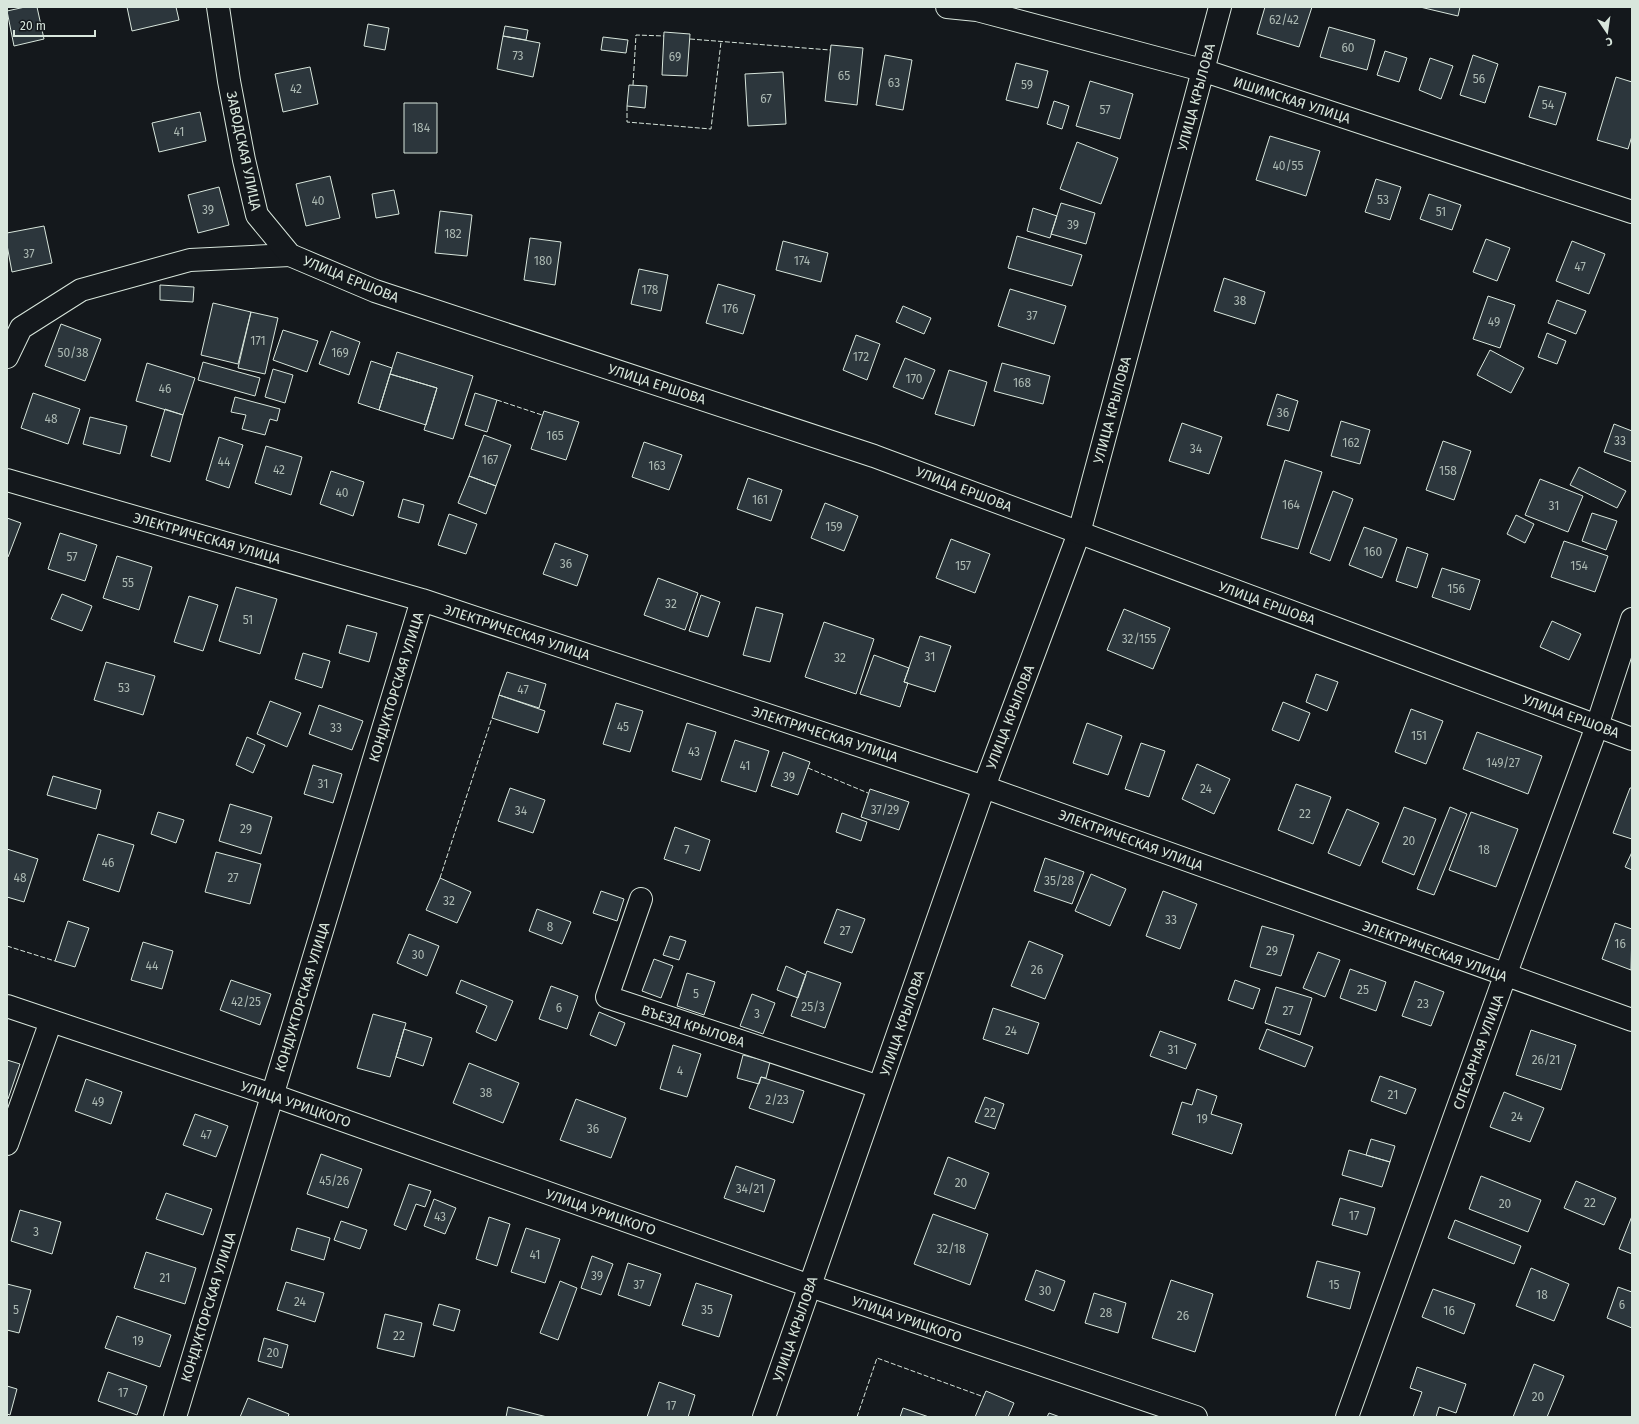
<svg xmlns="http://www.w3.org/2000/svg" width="1639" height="1424" viewBox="0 0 1639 1424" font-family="'Fira Sans',sans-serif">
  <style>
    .building { fill: #2c363c; stroke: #d8e6dc }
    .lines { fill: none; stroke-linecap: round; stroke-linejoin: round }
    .minor-casing { stroke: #d8e6dc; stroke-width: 24 }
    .tertiary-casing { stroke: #d8e6dc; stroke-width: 24 }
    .minor { stroke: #14181c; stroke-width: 22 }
    .tertiary { stroke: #14181c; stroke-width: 22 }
    .fence { stroke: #d8e6dc; stroke-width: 1; stroke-dasharray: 5 2; stroke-linecap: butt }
    .labels { text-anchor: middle; stroke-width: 3; stroke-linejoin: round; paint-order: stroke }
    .number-label { font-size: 12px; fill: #adbab4 }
    .street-label { font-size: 14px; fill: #d8e6dc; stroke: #14181c }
  </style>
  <rect width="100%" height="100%" fill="#14181c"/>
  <path class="building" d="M25,7H37L44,39L14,46L7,11Z
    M127,7H176L179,20L132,31Z
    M1265,7H1312L1299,47L1257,34Z
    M1420,7H1460L1458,16Z
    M368,24L389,28L385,50L364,46Z
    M505,26L528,30L526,40L503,36Z
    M1329,27L1375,40L1367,70L1320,57Z
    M664,32L690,34L687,76L662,75Z
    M503,36L540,43L533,77L497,69Z
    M603,37L628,40L626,53L601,50Z
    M831,45L863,48L857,105L825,101Z
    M1385,51L1407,58L1399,82L1377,75Z
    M885,55L912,60L903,110L876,105Z
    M1473,55L1498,64L1485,103L1460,95Z
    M1430,58L1453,66L1441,99L1419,90Z
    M1016,63L1048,71L1038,108L1006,100Z
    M310,67L318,104L283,112L275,74Z
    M783,72L786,124L748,126L745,74Z
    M1616,77L1632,82V136L1628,149L1597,140Z
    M1090,81L1133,94L1120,139L1076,126Z
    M629,85L647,86L645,108L627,106Z
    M1539,86L1566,93L1556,125L1529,117Z
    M1054,101L1069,106L1062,129L1047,124Z
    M404,103H437V153H404Z
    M200,112L206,141L159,152L152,123Z
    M1270,136L1320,151L1306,196L1256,180Z
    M1077,142L1118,158L1101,204L1060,189Z
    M330,176L340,218L306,226L296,184Z
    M1376,179L1401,187L1390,220L1365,212Z
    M219,187L229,225L198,233L188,195Z
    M394,190L399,214L376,218L372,194Z
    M1429,194L1461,205L1452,230L1420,219Z
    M1061,203L1095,213L1086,244L1051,234Z
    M1033,208L1057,216L1050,238L1027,231Z
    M440,211L472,215L467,256L435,253Z
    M44,226L52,263L12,272L7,245V233Z
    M1017,236L1082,255L1072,286L1008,268Z
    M530,238L561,242L555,285L524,280Z
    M1486,239L1510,248L1497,281L1473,272Z
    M783,241L828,253L821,282L776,270Z
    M1572,241L1605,254L1589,294L1556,281Z
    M639,269L668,275L661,311L631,304Z
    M1224,278L1265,292L1255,324L1214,311Z
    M718,284L755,295L743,334L706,323Z
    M160,285L194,287L193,302L160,300Z
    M1010,289L1066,306L1054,344L998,326Z
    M1488,296L1515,305L1500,348L1473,339Z
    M1557,300L1586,311L1576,334L1548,323Z
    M213,303L251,312L238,364L201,355Z
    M903,306L931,318L924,334L896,322Z
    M251,312L278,318L265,374L238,368Z
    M61,324L101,339L85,381L45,366Z
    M283,330L318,341L307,372L273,360Z
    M331,331L360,342L349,375L319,364Z
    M1547,333L1566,341L1557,364L1538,357Z
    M856,335L880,344L867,380L843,370Z
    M1490,350L1524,368L1511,393L1477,375Z
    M397,352L473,376L453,439L424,430L437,388L390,374Z
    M905,358L935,370L923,399L893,387Z
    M371,361L392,368L379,410L358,403Z
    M203,362L260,378L255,396L198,380Z
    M147,363L195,378L183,415L136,401Z
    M1002,363L1050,376L1043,404L994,391Z
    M273,369L293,375L285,403L265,397Z
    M949,370L987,382L974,426L935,414Z
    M390,374L437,388L426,425L379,410Z
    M33,393L80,409L68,444L21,428Z
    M475,393L497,400L487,432L465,425Z
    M1277,394L1298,401L1289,431L1267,425Z
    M235,397L280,409L277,421L270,419L265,435L242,429L246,415L231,412Z
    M165,409L183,415L170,462L151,456Z
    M544,411L579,422L566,460L531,449Z
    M90,417L127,426L120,454L83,444Z
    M1341,421L1370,430L1360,464L1331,456Z
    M1182,423L1222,437L1209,474L1169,461Z
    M1614,424L1632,431V462L1604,452Z
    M484,435L511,445L496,486L469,476Z
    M219,437L243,445L229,488L206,480Z
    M1443,441L1471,451L1454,500L1426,490Z
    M644,442L682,455L669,490L632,477Z
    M266,446L302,457L291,495L255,483Z
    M1285,460L1322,472L1298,549L1261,538Z
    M1579,467L1626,491L1617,508L1570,485Z
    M331,471L364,482L353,516L320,504Z
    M469,476L496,486L486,514L458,503Z
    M748,478L782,490L771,521L737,509Z
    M1540,479L1583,496L1568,532L1525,515Z
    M1333,491L1353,499L1330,561L1310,553Z
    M403,499L424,505L419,523L398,517Z
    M825,503L858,516L844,551L811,538Z
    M1592,513L1617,521L1606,550L1582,541Z
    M449,514L477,524L466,554L438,545Z
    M1516,515L1534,524L1525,543L1507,534Z
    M7,518L21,523L8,557L7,556Z
    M1364,527L1397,539L1382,578L1349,565Z
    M60,533L97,545L85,581L48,569Z
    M951,539L990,554L975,593L936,578Z
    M1564,541L1608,556L1595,592L1551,577Z
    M555,543L588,555L577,586L543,574Z
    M1407,547L1428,554L1417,588L1396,581Z
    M117,556L152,567L139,610L103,598Z
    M1442,568L1480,580L1470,610L1432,597Z
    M658,578L698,593L685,630L644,615Z
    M236,587L277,599L260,654L219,641Z
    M62,594L92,606L82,631L51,619Z
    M701,595L720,602L708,637L689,631Z
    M189,596L218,605L203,651L174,642Z
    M756,607L783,614L770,662L743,655Z
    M1124,609L1170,628L1153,669L1107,650Z
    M1552,621L1581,634L1569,660L1540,647Z
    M824,622L874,639L856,694L805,677Z
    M347,625L377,633L369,662L339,653Z
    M920,636L951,646L935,692L904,682Z
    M303,653L330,661L322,688L295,679Z
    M874,655L909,668L904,682L908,683L900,707L860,694Z
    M106,662L155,676L143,715L94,700Z
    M507,672L546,684L539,708L499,695Z
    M1316,674L1338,682L1327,711L1306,702Z
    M499,695L545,711L538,733L492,718Z
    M270,701L301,713L287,747L257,734Z
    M1283,702L1310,713L1299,741L1272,730Z
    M616,703L643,711L630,752L603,744Z
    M319,705L363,721L352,750L309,734Z
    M1411,709L1443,721L1426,764L1395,752Z
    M687,723L716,732L701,780L672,771Z
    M1087,723L1122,736L1108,775L1073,763Z
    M1477,732L1542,756L1528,794L1463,769Z
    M247,737L265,745L253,773L236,765Z
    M735,740L769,751L756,792L721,781Z
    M1141,743L1165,751L1149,797L1125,789Z
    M783,752L810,762L798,795L771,786Z
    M1197,764L1230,779L1214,814L1182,799Z
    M313,765L342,774L333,803L304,794Z
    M53,776L101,790L96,809L47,795Z
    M1296,784L1331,797L1313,844L1278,830Z
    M510,788L545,800L533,833L498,821Z
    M1630,788H1632V839L1613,833Z
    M870,789L909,802L899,830L861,817Z
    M230,804L272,817L261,854L219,841Z
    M1404,807L1436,819L1414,875L1382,862Z
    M1450,807L1467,814L1434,895L1417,889Z
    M1347,809L1379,823L1360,866L1328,853Z
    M158,812L184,820L176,843L151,834Z
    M1471,812L1518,829L1496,887L1449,870Z
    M842,813L867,822L861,841L836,832Z
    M675,827L710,840L700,871L664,859Z
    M98,834L134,845L119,892L83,880Z
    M7,849L38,859L24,902L7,897Z
    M216,852L261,864L250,904L205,892Z
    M1632,852V870L1625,867Z
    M1045,858L1084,872L1072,904L1034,891Z
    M1091,874L1126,889L1110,926L1075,911Z
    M440,878L471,892L457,923L426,910Z
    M601,891L624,899L617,921L593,913Z
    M1163,891L1197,904L1180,949L1146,936Z
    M537,909L571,922L562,944L529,931Z
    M837,909L865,919L852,953L824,943Z
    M68,921L89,928L75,967L55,961Z
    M1615,923L1632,929L1631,970L1602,959Z
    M1262,926L1294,935L1281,976L1250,967Z
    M409,934L439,946L427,976L397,963Z
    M670,936L686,941L679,960L663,955Z
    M1029,941L1063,955L1045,999L1011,986Z
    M143,942L173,951L162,989L131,980Z
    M1318,952L1340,960L1325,997L1303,988Z
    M654,959L673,966L661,998L642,991Z
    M786,966L806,975L798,998L777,990Z
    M1350,969L1386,982L1376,1011L1340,998Z
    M807,971L841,983L825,1028L791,1016Z
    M687,973L715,982L704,1015L677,1006Z
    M231,980L271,994L260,1025L220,1010Z
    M461,980L513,1001L496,1041L476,1032L487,1006L456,993Z
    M1235,980L1260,989L1253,1009L1228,1000Z
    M1415,981L1444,992L1431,1026L1402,1016Z
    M551,986L578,996L567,1029L539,1019Z
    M1276,987L1312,998L1300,1035L1265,1023Z
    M752,994L775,1003L763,1034L740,1026Z
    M993,1008L1039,1023L1028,1054L983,1039Z
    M599,1012L625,1023L616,1046L590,1035Z
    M373,1014L406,1023L390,1077L357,1068Z
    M404,1029L432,1038L423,1066L396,1057Z
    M1267,1029L1313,1047L1305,1067L1259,1049Z
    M1531,1030L1576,1045L1561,1090L1516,1075Z
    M1160,1031L1196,1044L1186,1069L1150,1056Z
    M673,1045L701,1054L687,1097L660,1089Z
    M743,1055L770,1062L766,1078L761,1077L759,1084L737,1078Z
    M7,1060L20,1064L8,1099L7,1098Z
    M469,1063L519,1083L503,1123L453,1103Z
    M1380,1076L1416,1089L1406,1114L1371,1101Z
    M761,1077L804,1091L793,1123L749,1108Z
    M86,1079L122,1092L111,1124L75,1111Z
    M1197,1089L1217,1096L1211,1114L1242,1124L1232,1154L1172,1134L1182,1102L1192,1105Z
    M1504,1092L1544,1108L1530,1142L1490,1127Z
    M985,1097L1004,1104L995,1129L975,1122Z
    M576,1099L626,1118L611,1158L560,1140Z
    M195,1114L228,1126L216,1157L183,1145Z
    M1371,1139L1395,1146L1390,1162L1366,1155Z
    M1349,1150L1390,1162L1382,1187L1342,1175Z
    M321,1154L362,1169L348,1208L307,1194Z
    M948,1157L989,1173L975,1209L934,1194Z
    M736,1166L775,1180L764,1212L724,1198Z
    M1481,1176L1541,1200L1528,1232L1469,1209Z
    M1576,1181L1616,1198L1604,1225L1564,1208Z
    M409,1184L431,1191L425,1207L416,1204L406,1230L394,1225Z
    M166,1193L212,1209L203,1235L156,1219Z
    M1340,1198L1375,1208L1367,1235L1332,1225Z
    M434,1199L456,1208L445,1234L424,1226Z
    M20,1210L61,1222L52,1254L11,1241Z
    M933,1214L988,1234L970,1285L914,1264Z
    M1632,1216V1254L1619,1249Z
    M489,1217L510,1224L497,1266L476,1259Z
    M1455,1220L1521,1246L1514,1264L1448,1238Z
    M341,1221L367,1230L360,1249L334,1240Z
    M297,1228L330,1238L324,1260L291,1250Z
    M526,1228L560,1239L545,1283L511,1272Z
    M146,1252L196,1268L185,1304L134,1288Z
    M592,1256L613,1264L601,1295L581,1288Z
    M1317,1261L1360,1272L1350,1309L1307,1297Z
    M628,1263L661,1274L650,1306L618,1295Z
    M1531,1268L1569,1284L1554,1321L1516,1306Z
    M1036,1270L1065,1281L1054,1311L1025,1300Z
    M1171,1280L1213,1294L1195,1352L1152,1338Z
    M560,1281L577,1288L558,1340L540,1333Z
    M286,1282L324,1293L315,1322L277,1310Z
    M696,1283L732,1295L719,1337L682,1325Z
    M7,1284L31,1290L19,1333L7,1330Z
    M1618,1287L1632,1292V1328L1607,1318Z
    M1433,1289L1475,1304L1464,1334L1422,1317Z
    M1094,1293L1126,1303L1118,1333L1085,1323Z
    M439,1304L460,1310L454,1331L433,1325Z
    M385,1314L422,1323L414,1357L377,1348Z
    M117,1316L171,1335L160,1367L105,1348Z
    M264,1338L288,1345L282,1368L258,1361Z
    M1534,1364L1564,1376L1547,1417H1513Z
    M1417,1367L1466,1384L1456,1413L1439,1407L1436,1417H1413L1422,1392L1410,1388Z
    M108,1372L147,1386L137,1415L98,1401Z
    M659,1382L695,1395L688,1417H647Z
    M7,1386L17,1389L10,1415L7,1414Z
    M986,1391L1014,1403L1008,1417H975Z
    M248,1398L289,1414L288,1417H240Z
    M508,1407L547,1417H506Z
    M903,1408L929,1417H900Z
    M1049,1413L1060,1417H1047Z"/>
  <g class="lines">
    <g class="minor-casing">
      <path id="minor" d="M947,7L977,10L1202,70L1632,212
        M7,357L21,328L81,290L190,260L290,255
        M7,480L422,600L984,787L1632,1020
        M641,899L607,997L879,1087
        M7,1006L272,1095L810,1286L1196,1417
        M7,1144L51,1021
        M175,1417L422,600
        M764,1417L984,787L1079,533L1220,7
        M1347,1417L1505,976L1597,726L1632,619"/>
    </g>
    <g class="tertiary-casing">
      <path id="tertiary" d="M218,7L229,81L244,160L257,215L290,255L375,291L874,456L1632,739"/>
    </g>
    <use href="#minor" class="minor"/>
    <use href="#tertiary" class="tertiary"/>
    <path class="fence" d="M690,39L830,50
      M633,85L636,35L664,36
      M627,106V122L711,129L721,42
      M497,400L542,415
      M808,768L868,793
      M440,878L492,718
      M7,946L55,961
      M857,1417L877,1358L984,1397"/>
  </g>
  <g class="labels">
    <g class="number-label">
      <text x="1284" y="24">62/42</text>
      <text x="1348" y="52">60</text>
      <text x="518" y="60">73</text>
      <text x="675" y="61">69</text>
      <text x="844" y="80">65</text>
      <text x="1479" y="83">56</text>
      <text x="894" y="87">63</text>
      <text x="1027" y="89">59</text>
      <text x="296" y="93">42</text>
      <text x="766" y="103">67</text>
      <text x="1548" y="109">54</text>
      <text x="1105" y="114">57</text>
      <text x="421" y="132">184</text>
      <text x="179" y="136">41</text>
      <text x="1288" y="170">40/55</text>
      <text x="1383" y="204">53</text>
      <text x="318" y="205">40</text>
      <text x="208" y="214">39</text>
      <text x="1441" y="216">51</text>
      <text x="1073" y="229">39</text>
      <text x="453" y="238">182</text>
      <text x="29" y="258">37</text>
      <text x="543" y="265">180</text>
      <text x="802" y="265">174</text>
      <text x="1580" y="271">47</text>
      <text x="650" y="294">178</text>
      <text x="1240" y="305">38</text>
      <text x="730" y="313">176</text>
      <text x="1032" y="320">37</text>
      <text x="1494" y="326">49</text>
      <text x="258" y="345">171</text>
      <text x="73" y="357">50/38</text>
      <text x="340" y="357">169</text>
      <text x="861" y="361">172</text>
      <text x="914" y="383">170</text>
      <text x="1022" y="387">168</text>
      <text x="165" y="393">46</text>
      <text x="1283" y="417">36</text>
      <text x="51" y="423">48</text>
      <text x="555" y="440">165</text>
      <text x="1620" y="445">33</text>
      <text x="1351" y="447">162</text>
      <text x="1196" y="453">34</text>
      <text x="490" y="464">167</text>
      <text x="224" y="466">44</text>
      <text x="657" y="470">163</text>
      <text x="279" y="474">42</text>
      <text x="1448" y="475">158</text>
      <text x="342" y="497">40</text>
      <text x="760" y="504">161</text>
      <text x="1291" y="509">164</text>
      <text x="1554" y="510">31</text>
      <text x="834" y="531">159</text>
      <text x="1373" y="556">160</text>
      <text x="72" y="561">57</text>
      <text x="566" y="568">36</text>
      <text x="963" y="570">157</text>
      <text x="1579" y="570">154</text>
      <text x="128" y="587">55</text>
      <text x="1456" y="593">156</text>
      <text x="671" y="608">32</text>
      <text x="248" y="624">51</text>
      <text x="1139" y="643">32/155</text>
      <text x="930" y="661">31</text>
      <text x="840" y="662">32</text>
      <text x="124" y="692">53</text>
      <text x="523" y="694">47</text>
      <text x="623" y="731">45</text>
      <text x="336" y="732">33</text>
      <text x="1419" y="740">151</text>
      <text x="694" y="756">43</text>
      <text x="1503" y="767">149/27</text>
      <text x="745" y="770">41</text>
      <text x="789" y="781">39</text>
      <text x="323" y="788">31</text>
      <text x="1206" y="793">24</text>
      <text x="885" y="814">37/29</text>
      <text x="521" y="815">34</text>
      <text x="1305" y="818">22</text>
      <text x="246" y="833">29</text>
      <text x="1409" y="845">20</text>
      <text x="687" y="854">7</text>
      <text x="1484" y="854">18</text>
      <text x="108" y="867">46</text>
      <text x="20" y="882">48</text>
      <text x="233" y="882">27</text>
      <text x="1059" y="885">35/28</text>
      <text x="449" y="905">32</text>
      <text x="1171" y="924">33</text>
      <text x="550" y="931">8</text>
      <text x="845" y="935">27</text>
      <text x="1620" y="948">16</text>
      <text x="1272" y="955">29</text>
      <text x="418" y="959">30</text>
      <text x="152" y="970">44</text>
      <text x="1037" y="974">26</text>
      <text x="1363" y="994">25</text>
      <text x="696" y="998">5</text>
      <text x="246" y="1006">42/25</text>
      <text x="1423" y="1008">23</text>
      <text x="813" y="1011">25/3</text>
      <text x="559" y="1012">6</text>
      <text x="1288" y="1015">27</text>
      <text x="757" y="1018">3</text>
      <text x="1011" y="1035">24</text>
      <text x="1173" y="1054">31</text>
      <text x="1546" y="1064">26/21</text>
      <text x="680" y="1075">4</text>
      <text x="486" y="1097">38</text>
      <text x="1393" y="1099">21</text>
      <text x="777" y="1104">2/23</text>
      <text x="98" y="1106">49</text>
      <text x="990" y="1117">22</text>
      <text x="1517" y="1121">24</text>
      <text x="1202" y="1123">19</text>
      <text x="593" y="1133">36</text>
      <text x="206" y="1139">47</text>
      <text x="334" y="1185">45/26</text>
      <text x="961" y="1187">20</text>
      <text x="750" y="1193">34/21</text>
      <text x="1590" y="1207">22</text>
      <text x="1505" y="1208">20</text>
      <text x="1354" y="1220">17</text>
      <text x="440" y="1221">43</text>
      <text x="36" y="1236">3</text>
      <text x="951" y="1253">32/18</text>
      <text x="535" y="1259">41</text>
      <text x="597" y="1280">39</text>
      <text x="165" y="1282">21</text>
      <text x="639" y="1289">37</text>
      <text x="1334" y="1289">15</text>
      <text x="1045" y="1295">30</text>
      <text x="1542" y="1299">18</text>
      <text x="300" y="1306">24</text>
      <text x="1622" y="1309">6</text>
      <text x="16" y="1314">5</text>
      <text x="707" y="1314">35</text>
      <text x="1449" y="1315">16</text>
      <text x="1106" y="1317">28</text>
      <text x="1183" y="1320">26</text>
      <text x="399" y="1340">22</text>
      <text x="138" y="1345">19</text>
      <text x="273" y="1357">20</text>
      <text x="123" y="1397">17</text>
      <text x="1538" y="1401">20</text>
      <text x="671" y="1410">17</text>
    </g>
    <g class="street-label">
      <text transform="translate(1196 97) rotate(-75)" y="5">УЛИЦА КРЫЛОВА</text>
      <text transform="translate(1292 100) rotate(18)" y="5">ИШИМСКАЯ УЛИЦА</text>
      <text transform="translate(244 151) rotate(78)" y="5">ЗАВОДСКАЯ УЛИЦА</text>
      <text transform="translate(351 279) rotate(22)" y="5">УЛИЦА ЕРШОВА</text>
      <text transform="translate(657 384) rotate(18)" y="5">УЛИЦА ЕРШОВА</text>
      <text transform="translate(1112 410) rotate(-75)" y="5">УЛИЦА КРЫЛОВА</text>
      <text transform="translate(964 489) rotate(21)" y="5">УЛИЦА ЕРШОВА</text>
      <text transform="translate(207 538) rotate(16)" y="5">ЭЛЕКТРИЧЕСКАЯ УЛИЦА</text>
      <text transform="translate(1267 603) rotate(20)" y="5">УЛИЦА ЕРШОВА</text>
      <text transform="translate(517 632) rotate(18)" y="5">ЭЛЕКТРИЧЕСКАЯ УЛИЦА</text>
      <text transform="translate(396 687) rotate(-73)" y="5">КОНДУКТОРСКАЯ УЛИЦА</text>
      <text transform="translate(1571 716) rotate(20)" y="5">УЛИЦА ЕРШОВА</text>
      <text transform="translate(1010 717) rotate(-69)" y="5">УЛИЦА КРЫЛОВА</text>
      <text transform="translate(825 734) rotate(18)" y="5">ЭЛЕКТРИЧЕСКАЯ УЛИЦА</text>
      <text transform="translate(1131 840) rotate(20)" y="5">ЭЛЕКТРИЧЕСКАЯ УЛИЦА</text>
      <text transform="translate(1435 951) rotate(20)" y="5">ЭЛЕКТРИЧЕСКАЯ УЛИЦА</text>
      <text transform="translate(302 997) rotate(-73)" y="5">КОНДУКТОРСКАЯ УЛИЦА</text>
      <text transform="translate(902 1023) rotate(-71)" y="5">УЛИЦА КРЫЛОВА</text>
      <text transform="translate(693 1026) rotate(18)" y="5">ВЪЕЗД КРЫЛОВА</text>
      <text transform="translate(1478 1052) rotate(-70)" y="5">СЛЕСАРНАЯ УЛИЦА</text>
      <text transform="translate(296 1104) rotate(19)" y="5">УЛИЦА УРИЦКОГО</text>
      <text transform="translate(601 1212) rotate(19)" y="5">УЛИЦА УРИЦКОГО</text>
      <text transform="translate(208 1307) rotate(-73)" y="5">КОНДУКТОРСКАЯ УЛИЦА</text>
      <text transform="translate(907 1319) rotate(19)" y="5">УЛИЦА УРИЦКОГО</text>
      <text transform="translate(795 1329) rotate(-71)" y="5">УЛИЦА КРЫЛОВА</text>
    </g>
  </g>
  <rect width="1639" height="1424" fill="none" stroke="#d8e6dc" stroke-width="16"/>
  <g transform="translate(1607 32) rotate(167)" stroke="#14181c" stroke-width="3" paint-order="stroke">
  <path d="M0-3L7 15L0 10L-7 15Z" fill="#d8e6dc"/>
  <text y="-6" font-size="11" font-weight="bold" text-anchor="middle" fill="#d8e6dc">С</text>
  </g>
  <path d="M14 30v6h81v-6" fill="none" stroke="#d8e6dc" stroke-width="2"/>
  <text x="20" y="30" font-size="12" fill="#d8e6dc" stroke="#14181c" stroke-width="3" paint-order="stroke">20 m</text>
</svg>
